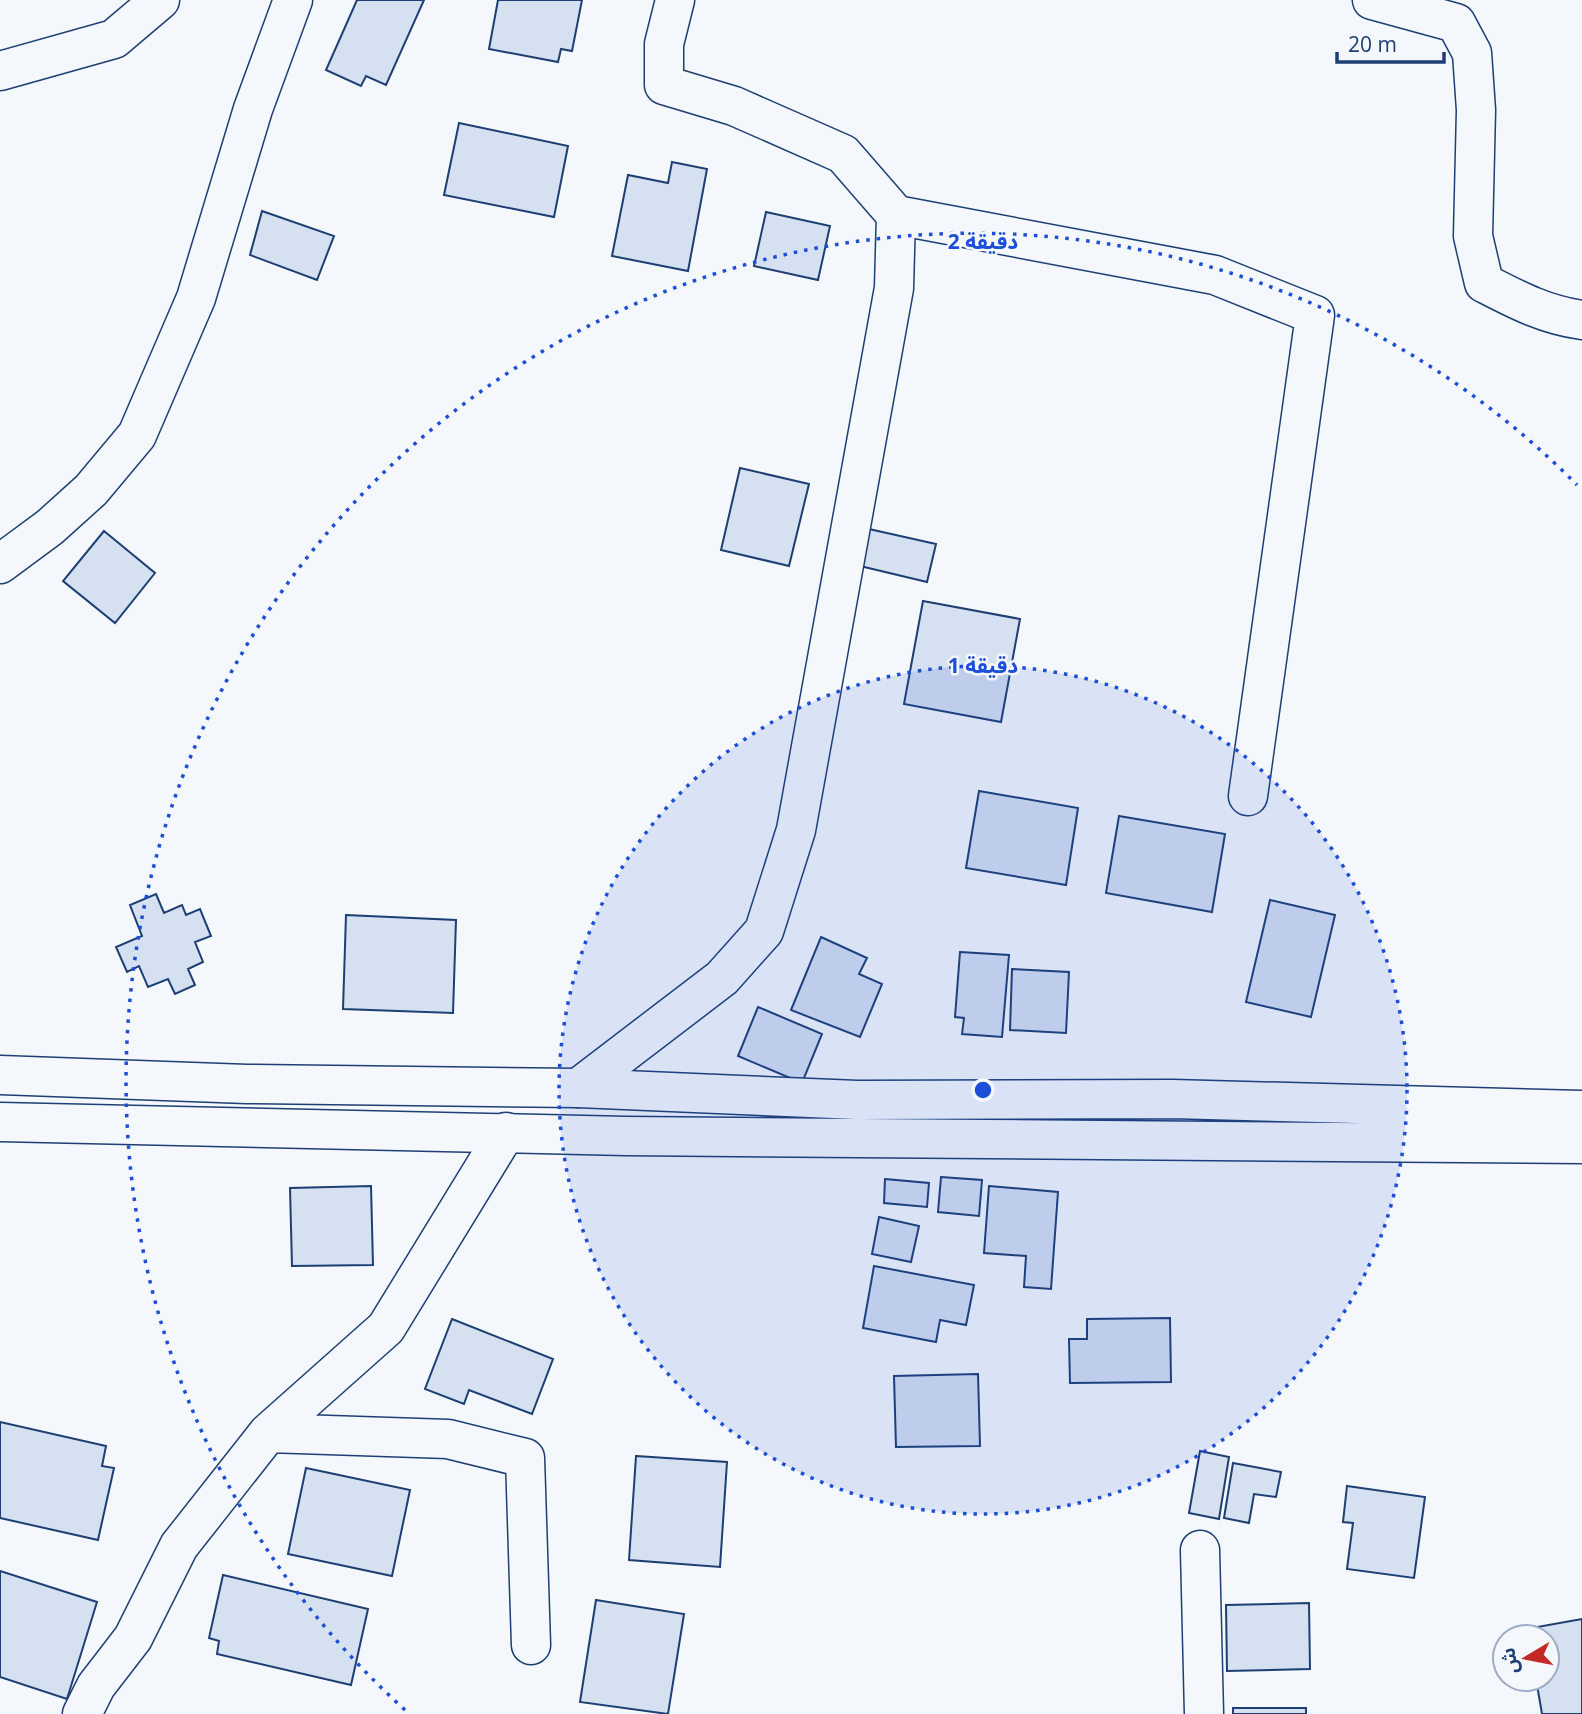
<svg xmlns="http://www.w3.org/2000/svg" width="1582" height="1714" viewBox="0 0 1582 1714" font-family="'Open Sans','Noto Sans Arabic',sans-serif">
  <style>
    .building { fill: #d5e0f0; stroke: #1d3f73; stroke-width: 2 }
    .lines { fill: none; stroke-linecap: round; stroke-linejoin: round }
    .minor-casing { stroke: #1d3f73; stroke-width: 41 }
    .major-casing { stroke: #1d3f73; stroke-width: 41 }
    .minor { stroke: #f4f7fb; stroke-width: 38 }
    .major { stroke: #f4f7fb; stroke-width: 38 }
    .ring { fill: none; stroke: #1d4ed8; stroke-width: 3.5; stroke-dasharray: 3.5 7 }
    .centre { fill: #1d4ed8; stroke: #f4f7fb; stroke-width: 3.5 }
    .ring-label { font-size: 21px; text-anchor: middle; font-weight: bold; fill: #1d4ed8; stroke: #f4f7fb; stroke-width: 5; stroke-linejoin: round; paint-order: stroke }
  </style>
  <rect width="100%" height="100%" fill="#f4f7fb"/>
  <path class="building" d="M357,0H424L386,85L366,76L361,86L326,70Z
    M498,0H582L572,51L561,49L558,62L489,49Z
    M459,123L568,146L554,217L444,195Z
    M672,162L707,169L688,271L612,256L628,175L668,183Z
    M262,211L334,236L317,280L250,255Z
    M766,212L830,226L818,280L754,266Z
    M740,468L809,484L789,566L721,550Z
    M869,529L936,544L927,582L860,566Z
    M104,531L155,573L115,623L63,581Z
    M923,601L1020,619L1001,722L904,704Z
    M979,791L1078,808L1066,885L966,868Z
    M1119,816L1225,834L1212,912L1106,893Z
    M156,894L164,913L182,905L186,915L200,909L211,936L195,942L203,962L188,969L195,985L175,994L168,979L148,987L139,966L127,972L116,947L142,936L130,905Z
    M1270,900L1335,915L1311,1017L1246,1002Z
    M346,915L456,920L453,1013L343,1009Z
    M821,937L867,958L859,974L882,984L860,1037L791,1010Z
    M960,952L1009,955L1002,1037L962,1034L964,1018L955,1017Z
    M1012,969L1069,972L1066,1033L1010,1030Z
    M758,1007L822,1034L802,1083L738,1056Z
    M941,1177L982,1180L979,1216L938,1212Z
    M885,1179L929,1183L927,1207L884,1203Z
    M371,1186L373,1265L292,1266L290,1188Z
    M989,1186L1058,1192L1051,1289L1024,1287L1026,1256L984,1253Z
    M879,1217L919,1226L911,1262L872,1254Z
    M874,1266L974,1285L966,1325L940,1320L936,1342L863,1328Z
    M1170,1318L1171,1382L1070,1383L1069,1339H1087V1319Z
    M452,1319L553,1359L532,1414L469,1390L464,1404L425,1389Z
    M978,1374L980,1446L896,1447L894,1376Z
    M0,1422L106,1446L102,1466L114,1468L98,1540L0,1518Z
    M1200,1451L1229,1457L1219,1519L1189,1513Z
    M636,1456L727,1462L720,1567L629,1560Z
    M1233,1463L1281,1472L1276,1497L1254,1494L1249,1523L1224,1518Z
    M306,1468L410,1490L392,1576L288,1554Z
    M1347,1486L1425,1497L1414,1578L1347,1569L1353,1523L1343,1522Z
    M0,1571L97,1602L67,1699L0,1677Z
    M223,1575L368,1609L351,1685L217,1654L219,1641L209,1638Z
    M596,1600L684,1614L668,1714L580,1702Z
    M1309,1603L1310,1669L1227,1671L1226,1605Z
    M1582,1619V1714H1542L1536,1679H1547V1637H1528L1526,1629Z
    M1233,1708H1306V1714H1233Z"/>
  <g class="lines">
    <g class="minor-casing">
      <path id="minor" d="M1372,0L1456,23L1472,53L1476,110L1473,236L1484,283C1517,300 1545,315 1582,320
        M0,71L114,39L160,0
        M896,215L1215,275L1315,315L1248,796
        M0,564L50,527L91,490L137,435L196,298L253,109L293,0
        M578,1088L722,978L764,931L796,830L894,288L896,215L843,154L734,106L664,85V44L675,0
        M268,1433L448,1439L525,1458L531,1645
        M1200,1550L1204,1714
        M82,1714L96,1686L133,1638L179,1546L268,1433L386,1328L506,1132"/>
    </g>
    <g class="major-casing">
      <path id="major" d="M0,1075L247,1084L578,1088L857,1100L1172,1099L1582,1110
        M0,1122L626,1136L1582,1144"/>
    </g>
    <use href="#minor" class="minor"/>
    <use href="#major" class="major"/>
  </g>
  <circle cx="983" cy="1090" r="424" fill="#1d4ed8" fill-opacity=".12"/>
  <g class="ring">
    <circle cx="983" cy="1090" r="424"/>
    <path d="M405 1710A848 848 0 1 1 1577 485"/>
  </g>
  <circle cx="983" cy="1090" r="10" class="centre"/>
  <g class="ring-label">
    <text x="983" y="249">2 دقيقة</text>
    <text x="983" y="673">1 دقيقة</text>
  </g>
  <g transform="translate(1526 1658) rotate(260)"><circle r="33" fill="#f4f7fb" stroke="#9eadc5" stroke-width="2"/>
  <path d="M0-5L12 26L0 18L-12 26Z" fill="#c62828"/>
  <text y="-10" font-size="19" font-weight="bold" text-anchor="middle" fill="#1d3f73">ش</text>
  </g>
  <path d="M1337 52v10h107v-10" fill="none" stroke="#1d3f73" stroke-width="3.5"/>
  <text x="1348" y="52" font-size="21" fill="#1d3f73" stroke="#f4f7fb" stroke-width="5" paint-order="stroke">20 m</text>
</svg>
